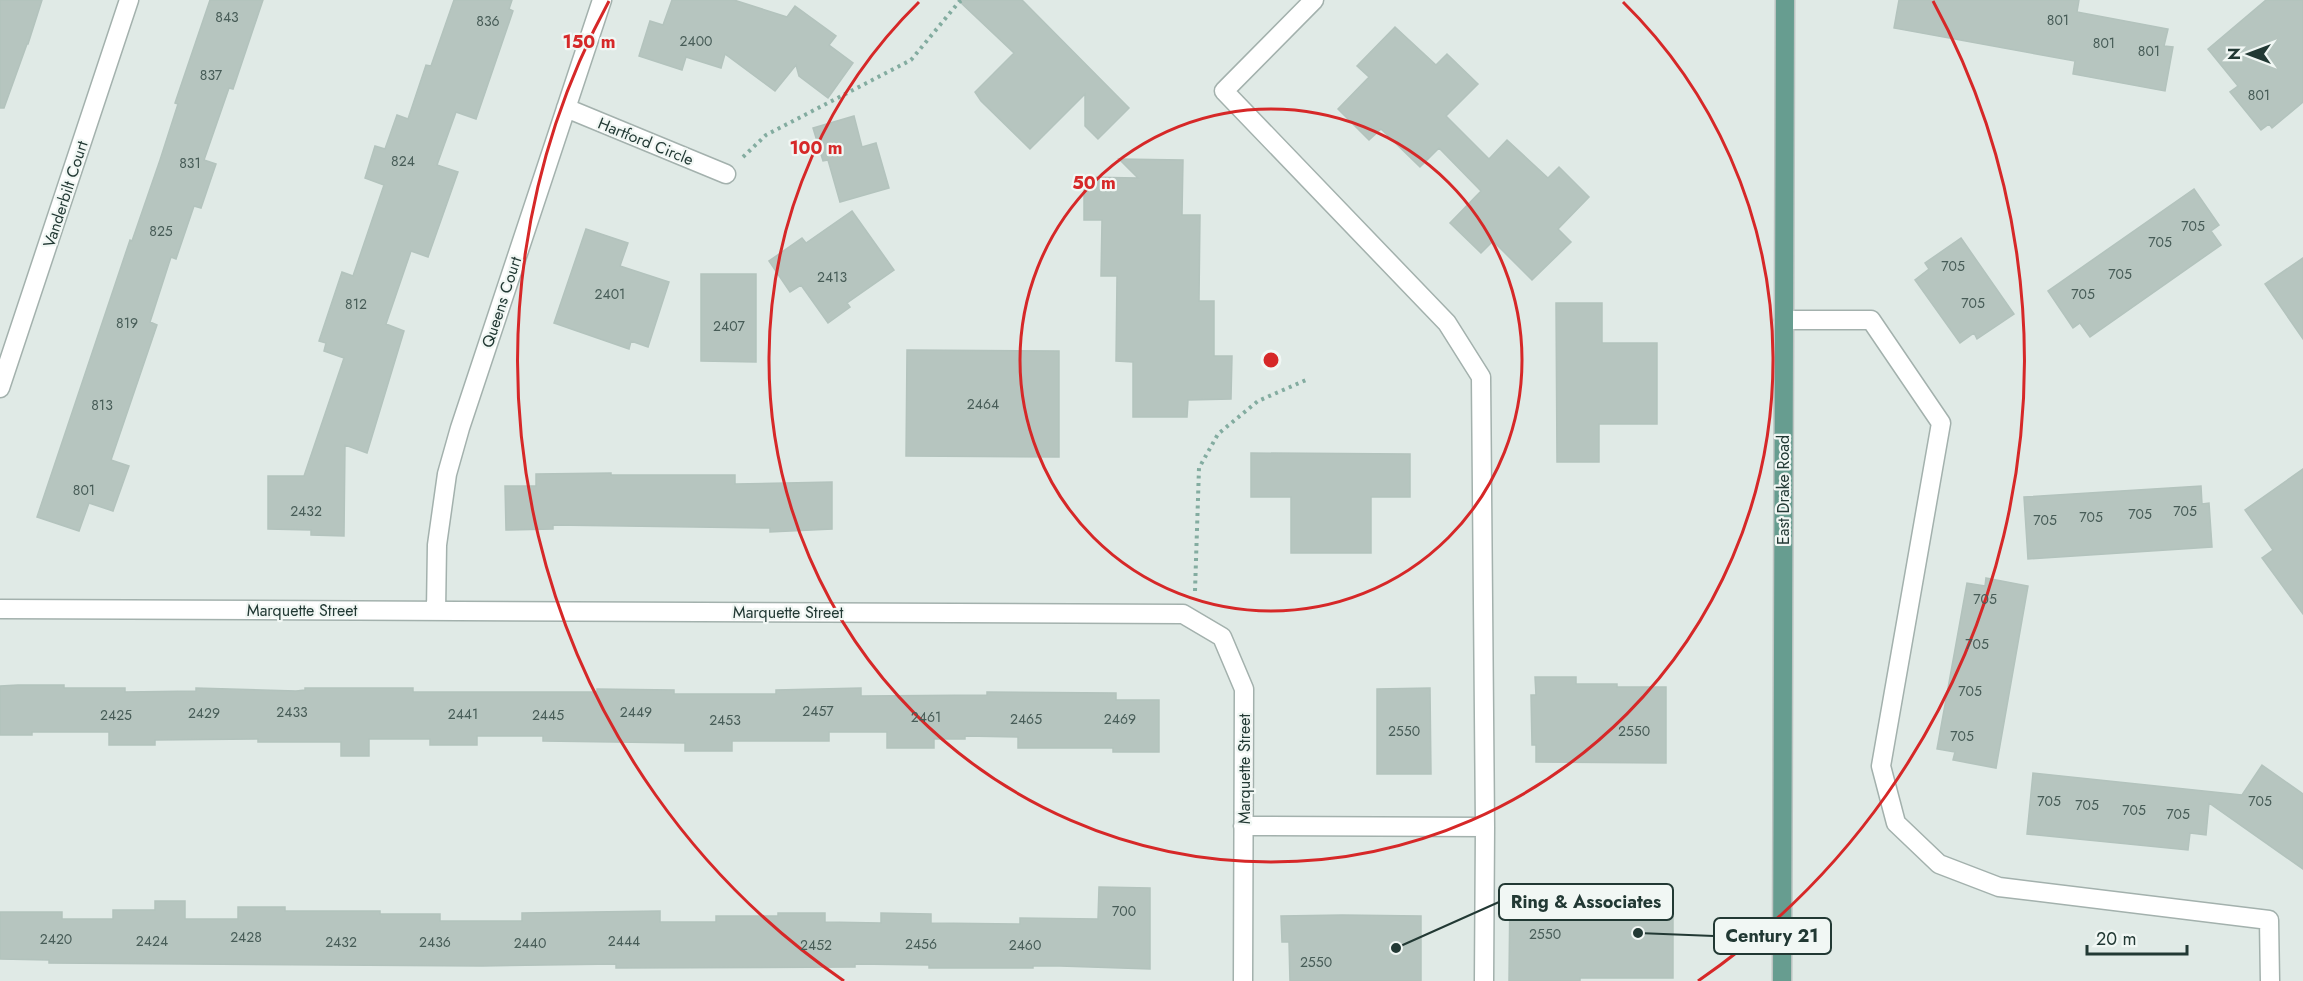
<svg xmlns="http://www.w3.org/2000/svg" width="2303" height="981" viewBox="0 0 2303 981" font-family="Jost,sans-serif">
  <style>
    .building { fill: #b6c5bf; stroke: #b3c3bd; stroke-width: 1.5 }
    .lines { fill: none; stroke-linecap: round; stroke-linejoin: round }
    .minor-casing { stroke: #a3b1ad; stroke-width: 21 }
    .major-casing { stroke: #bdc4c2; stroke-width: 21 }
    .path { stroke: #83aca0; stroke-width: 4; stroke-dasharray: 3 4.5; stroke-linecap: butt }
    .minor { stroke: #fff; stroke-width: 18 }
    .major { stroke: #679d90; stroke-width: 18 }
    .ring { fill: none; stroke: #d62828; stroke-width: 3 }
    .labels { text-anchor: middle; stroke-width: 4.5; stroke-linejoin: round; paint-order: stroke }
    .number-label { font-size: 14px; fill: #475c57 }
    .street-label { font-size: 16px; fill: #223934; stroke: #f1f7f4 }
    .centre { fill: #d62828; stroke: #f1f7f4; stroke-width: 3 }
    .ring-label { font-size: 18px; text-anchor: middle; font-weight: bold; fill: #d62828; stroke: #f1f7f4; stroke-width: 4.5; stroke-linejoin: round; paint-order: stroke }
    .leader { fill: none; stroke: #223934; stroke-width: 2 }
    .callout-dot { fill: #223934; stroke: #f1f7f4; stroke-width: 2 }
    .callout { fill: #f1f7f4; stroke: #223934; stroke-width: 2 }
    .callout-label { font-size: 18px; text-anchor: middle; font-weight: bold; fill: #223934 }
  </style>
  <rect width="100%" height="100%" fill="#e0eae6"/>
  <path class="building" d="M0,0H42L28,44H27L4,108H0Z
    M210,0H263L233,89L229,88L204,160L216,164L201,208L194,206L176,259L171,257L150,322L157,325L111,460L129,466L113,511L89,503L79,531L37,517L130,240L132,241L160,160L178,104L175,103Z
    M454,0H512L509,9L513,11L476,119L456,112L437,165L458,172L428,257L411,251L386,324L404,331L367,453L345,445L344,536L311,535V530L268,529V476H304L344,358L324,351L326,343L319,341L342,272L353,276L384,185L365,178L375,146L385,149L397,115L408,119L426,65L431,66Z
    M672,0H734L787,17L795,6L836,36L829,45L853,63L828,98L799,76L796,65L775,91L725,54L721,68L686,57L682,70L639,56L650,21L663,25Z
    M958,0H1022L1129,108L1098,139L1085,126V94L1030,149L981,101L975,92L1014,53Z
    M1899,0H2079L2077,12L2168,29L2164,46L2173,47L2165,91L2073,74L2075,61L1894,28Z
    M2266,0H2303V102L2272,128L2269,124L2261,130L2230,92L2238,86L2208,49Z
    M1395,27L1436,65L1447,54L1478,84L1446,116L1489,159L1507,140L1548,178L1559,167L1589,197L1558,229L1571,242L1532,280L1493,241L1481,253L1450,223L1481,191L1439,148L1420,167L1381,129L1369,140L1338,109L1369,77L1357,66Z
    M854,116L862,147L876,143L889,188L840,202L828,160L823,161L813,128Z
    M1119,159L1183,160L1182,215H1200L1199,301H1214V356H1232L1231,399L1188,400L1187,417H1133V362L1116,361L1117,276H1101L1102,220H1084V177L1138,178Z
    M2194,189L2219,225L2211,231L2221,245L2090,337L2080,323L2073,328L2048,291Z
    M852,211L894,270L847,303L850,307L828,323L801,285L790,292L769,261L802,238L806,243Z
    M586,229L628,243L620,266L669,282L648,347L631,341L629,349L554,323Z
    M1961,238L2014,314L1977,339L1974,333L1960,343L1915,280L1929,269L1925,263Z
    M2303,258V339L2265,284Z
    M701,274H756V362L701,361Z
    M1556,303H1602V343H1657V424H1599V462H1557Z
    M907,350L1059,351V457L906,456Z
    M1251,453L1410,454V497H1371V553H1291V497H1251Z
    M2303,469V614L2262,558L2273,550L2245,510Z
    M611,473V475H735V484L832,482V529L770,532V528L553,525V529L506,530L505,486H536V474Z
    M2201,486L2202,504L2209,503L2212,547L2028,559L2024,497Z
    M1986,578L2028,586L1996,768L1953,760L1955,752L1937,749L1967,583L1985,586Z
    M1535,677H1576V684H1617V687H1666V763L1536,762V745H1532L1531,695H1536Z
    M18,685H64V688H125V692L196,691V688L296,691L305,690V688H413V692H597V689L674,690V694H776V690L861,688V696L987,695V692L1116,693V700H1159V752H1113V748H1018V737L965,736V739H934V748H887V732H829V741H732V751H685V743L543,741V736H477V745H430V739H369V756H341V742H258V739L155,740V745H109V732H32V735H0V686Z
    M1430,688L1431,774H1377V689Z
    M2262,765L2303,794V869L2209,803L2206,835L2190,833L2188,850L2027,834L2033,773L2242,795Z
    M1099,887L1150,888V969L1060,966H1033V968H929V965L855,964V967L616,968V964L482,966L49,963V960L0,959V912H62V919H113V910H155V901H185V919H238V907H285V911H380V914H440V921H522V913L660,911V922H716V916H778V913H825V922L881,923V913L931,914V923L1020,924V918L1098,919Z
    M1510,887L1673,888V978H1580V981H1509Z
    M1342,915L1421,916V981H1290L1289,942H1282L1281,916Z"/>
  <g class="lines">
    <g class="minor-casing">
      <path id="minor" d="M1314,0L1224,91L1447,323L1481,377L1485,827L1484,981
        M566,108L726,174
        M1784,320H1871L1941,423L1881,766L1896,823L1939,864L1999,887L2269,920L2270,981
        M0,388L129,0
        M0,609L1183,614L1222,637L1244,689L1243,981
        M436,611L437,545L447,474L460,428L602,0
        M1243,826L1485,827"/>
    </g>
    <g class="major-casing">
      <path id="major" d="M1782,981L1785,0"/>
    </g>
    <path class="path" d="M743,157L766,135L911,60L959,2L963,0
      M1195,591L1199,468L1218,434L1258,401L1306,380"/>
    <use href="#minor" class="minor"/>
    <use href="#major" class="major"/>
  </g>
  <g class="ring">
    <circle cx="1271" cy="360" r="251"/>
    <path d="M1623 2A502 502 0 1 1 919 2"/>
    <path d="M844 981A753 753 0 0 1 609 1M1933 1A753 753 0 0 1 1698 981"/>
  </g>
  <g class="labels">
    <g class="number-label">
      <text x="227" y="22">843</text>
      <text x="2058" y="25">801</text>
      <text x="488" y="26">836</text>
      <text x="696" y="46">2400</text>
      <text x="2104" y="48">801</text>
      <text x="2149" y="56">801</text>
      <text x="211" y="80">837</text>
      <text x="2259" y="100">801</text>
      <text x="403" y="166">824</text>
      <text x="190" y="168">831</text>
      <text x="2193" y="231">705</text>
      <text x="161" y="236">825</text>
      <text x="2160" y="247">705</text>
      <text x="1953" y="271">705</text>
      <text x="2120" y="279">705</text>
      <text x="832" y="282">2413</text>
      <text x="610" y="299">2401</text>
      <text x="2083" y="299">705</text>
      <text x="1973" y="308">705</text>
      <text x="356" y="309">812</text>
      <text x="127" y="328">819</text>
      <text x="729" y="331">2407</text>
      <text x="983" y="409">2464</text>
      <text x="102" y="410">813</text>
      <text x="84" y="495">801</text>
      <text x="306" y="516">2432</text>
      <text x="2185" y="516">705</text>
      <text x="2140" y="519">705</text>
      <text x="2091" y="522">705</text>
      <text x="2045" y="525">705</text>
      <text x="1985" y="604">705</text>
      <text x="1977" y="649">705</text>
      <text x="1970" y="696">705</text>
      <text x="818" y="716">2457</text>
      <text x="292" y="717">2433</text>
      <text x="636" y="717">2449</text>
      <text x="204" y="718">2429</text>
      <text x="463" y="719">2441</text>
      <text x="116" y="720">2425</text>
      <text x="548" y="720">2445</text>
      <text x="926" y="722">2461</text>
      <text x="1026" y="724">2465</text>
      <text x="1120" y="724">2469</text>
      <text x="725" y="725">2453</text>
      <text x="1404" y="736">2550</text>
      <text x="1634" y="736">2550</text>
      <text x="1962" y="741">705</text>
      <text x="2049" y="806">705</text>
      <text x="2260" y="806">705</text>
      <text x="2087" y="810">705</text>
      <text x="2134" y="815">705</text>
      <text x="2178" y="819">705</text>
      <text x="1124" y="916">700</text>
      <text x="1545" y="939">2550</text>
      <text x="246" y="942">2428</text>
      <text x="56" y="944">2420</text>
      <text x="152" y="946">2424</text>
      <text x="624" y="946">2444</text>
      <text x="341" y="947">2432</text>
      <text x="435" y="947">2436</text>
      <text x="530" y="948">2440</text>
      <text x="921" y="949">2456</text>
      <text x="816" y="950">2452</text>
      <text x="1025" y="950">2460</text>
      <text x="1316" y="967">2550</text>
    </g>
    <g class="street-label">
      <text transform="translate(646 141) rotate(22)" y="6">Hartford Circle</text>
      <text transform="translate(65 194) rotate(-72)" y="6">Vanderbilt Court</text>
      <text transform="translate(501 302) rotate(-72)" y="6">Queens Court</text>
      <text transform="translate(1783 490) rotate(-90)" y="6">East Drake Road</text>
      <text x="302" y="616">Marquette Street</text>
      <text x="788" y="618">Marquette Street</text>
      <text transform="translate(1244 769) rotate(-90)" y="6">Marquette Street</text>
    </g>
  </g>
  <circle cx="1271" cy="360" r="9" class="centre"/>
  <g class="ring-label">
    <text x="589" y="48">150 m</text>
    <text x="816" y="154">100 m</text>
    <text x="1094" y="189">50 m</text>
  </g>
  <path class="leader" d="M1396 948L1499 902M1638 933L1714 936"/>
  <g class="callout-dot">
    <circle cx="1396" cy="948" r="6"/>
    <circle cx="1638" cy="933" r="6"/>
  </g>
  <g class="callout">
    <rect x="1499" y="884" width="174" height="36" rx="6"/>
    <rect x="1714" y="918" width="117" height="36" rx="6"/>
  </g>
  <g class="callout-label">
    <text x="1586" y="908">Ring &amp; Associates</text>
    <text x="1772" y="942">Century 21</text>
  </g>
  <g transform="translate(2249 54) rotate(270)" stroke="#f1f7f4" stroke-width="4.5" paint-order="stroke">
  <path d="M0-4.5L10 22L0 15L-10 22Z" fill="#223934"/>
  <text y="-9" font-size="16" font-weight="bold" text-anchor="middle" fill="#223934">N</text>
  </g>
  <path d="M2087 945v9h100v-9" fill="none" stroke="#223934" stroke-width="3"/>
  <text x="2096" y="945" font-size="18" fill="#223934" stroke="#f1f7f4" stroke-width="4.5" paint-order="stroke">20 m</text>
</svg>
